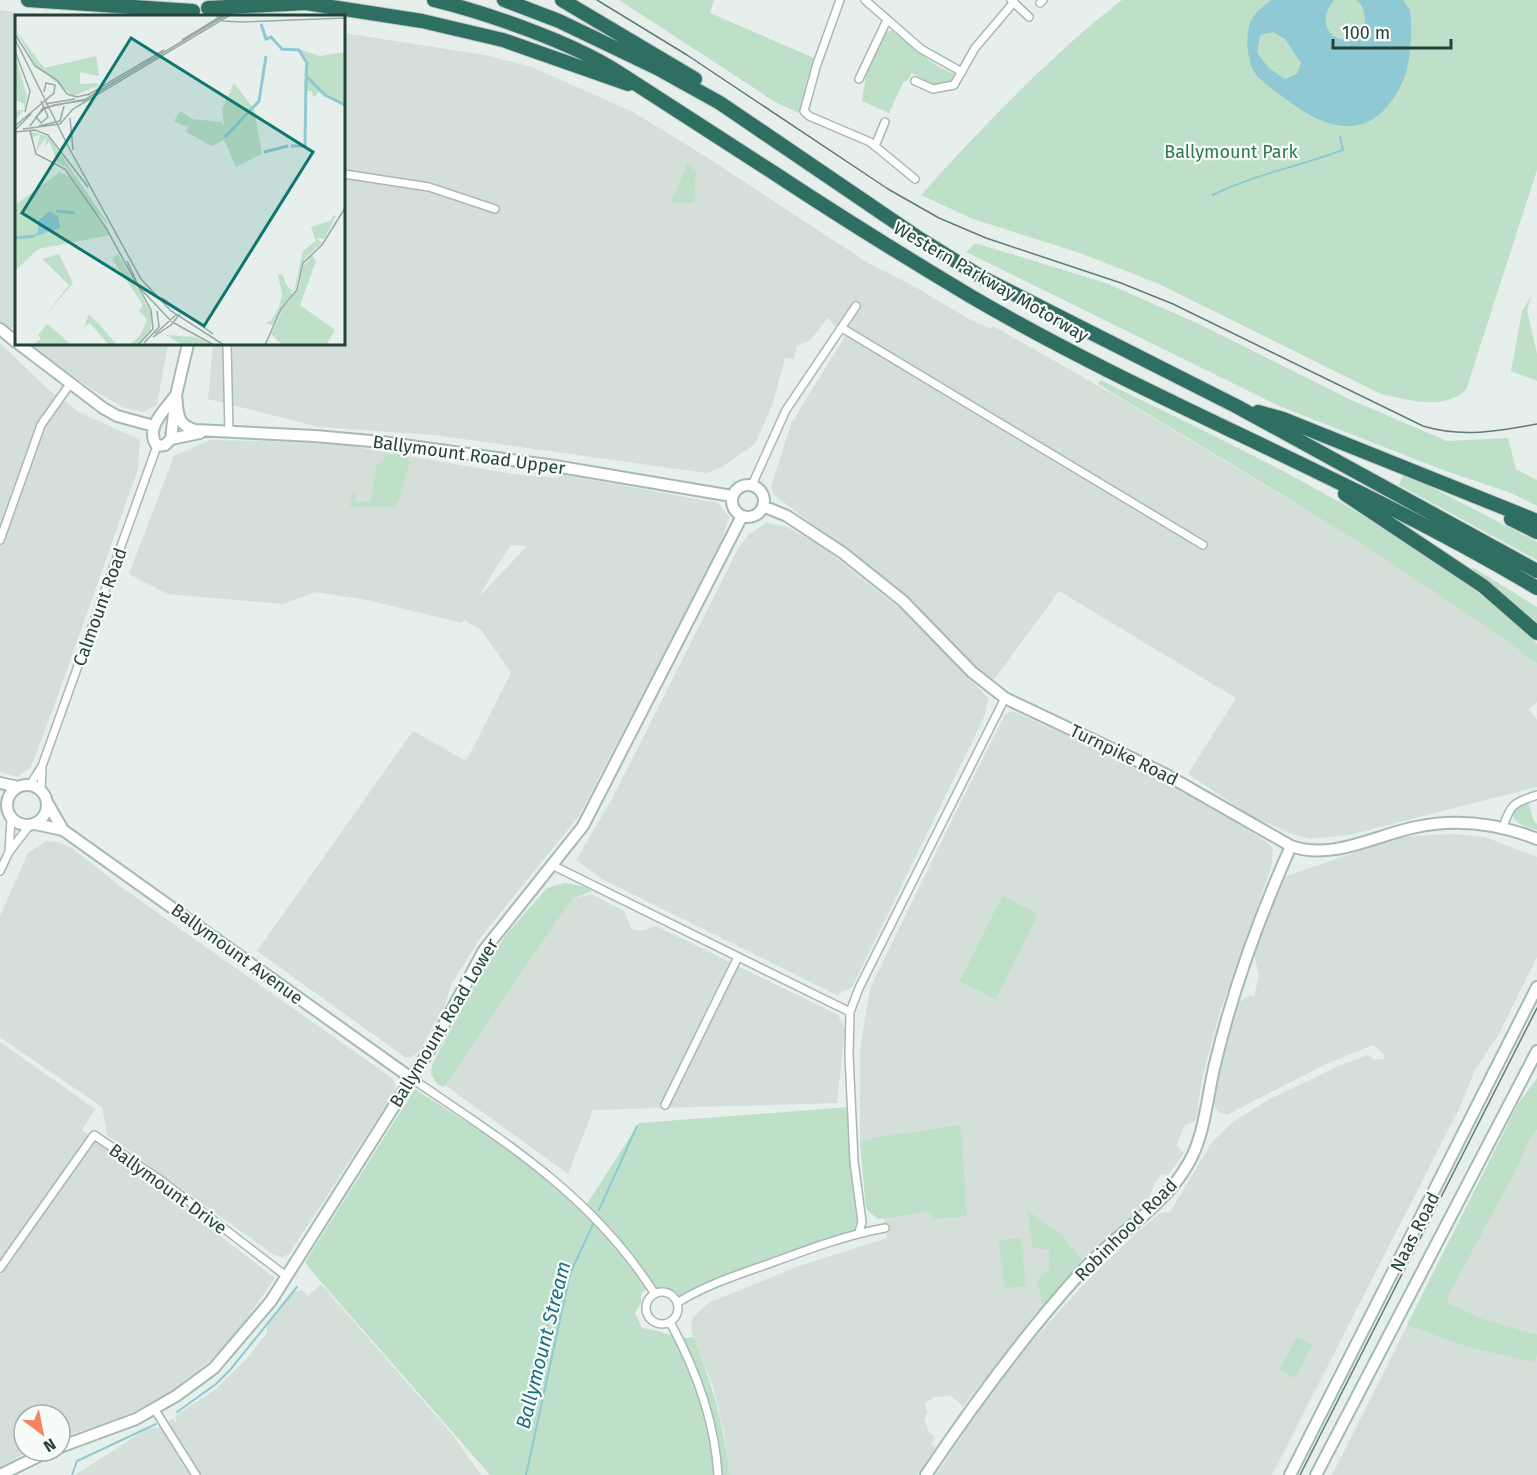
<svg xmlns="http://www.w3.org/2000/svg" width="1537" height="1475" viewBox="0 0 1537 1475" font-family="'Fira Sans',sans-serif">
  <style>
    .built { fill: #d4dfda; fill-rule: evenodd }
    .green { fill: #bfe0c8 }
    .water { fill: #8ec9d4; fill-rule: evenodd }
    .lines { fill: none; stroke-linecap: round; stroke-linejoin: round }
    .stream { stroke: #8ec9d4; stroke-width: 2 }
    .street-casing { stroke: #a8b8b2; stroke-width: 10 }
    .secondary-casing { stroke: #a4bbb3; stroke-width: 14 }
    .highway-casing { stroke: #c2cac8; stroke-width: 16 }
    .street { stroke: #fff; stroke-width: 7 }
    .secondary { stroke: #fff; stroke-width: 10 }
    .highway { stroke: #2f6f62; stroke-width: 14 }
    .tram { stroke: #5f7d75; stroke-width: 1.5 }
    .labels { text-anchor: middle; stroke-width: 4.5; stroke-linejoin: round; paint-order: stroke }
    .park-label { font-size: 18px; fill: #2d7a4b; stroke: #f7fbf9 }
    .street-label { font-size: 18px; fill: #24423a; stroke: #f7fbf9 }
    .water-label { font-size: 20px; font-style: italic; fill: #1c6f80; stroke: #f7fbf9 }
    .inset-river { fill: none; stroke: #8ec9d4; stroke-width: 3 }
    .inset-road { fill: none; stroke: #98aaa4; stroke-width: 1.5 }
    .view { fill: #0f766e; fill-opacity: 0.15; stroke: #0f766e; stroke-width: 3 }
    .inset-edge { fill: none; stroke: #24423a; stroke-width: 3 }
  </style>
  <rect width="100%" height="100%" fill="#e6efeb"/>
  <path class="built" d="M0,10L38,16H16V327L10,329L0,322Z
    M344,33L485,55L532,67L633,112L708,158L868,263L917,288L969,319L991,329L993,326L1125,401L1383,556L1537,661V702L1529,709L1537,720V787L1349,835L1309,839L1292,834L1251,816L1188,774L1236,698L1059,591L993,681L961,654L911,599L773,494L771,486L791,424L845,336L828,318L810,340L797,346L794,359L785,358L773,403L755,444L720,468L706,473L434,435L319,427L208,399L213,344H344Z
    M0,343L48,389L79,412L140,440L138,469L53,709L31,767L18,777L0,772Z
    M29,344H168L157,405L143,412L125,408L96,392Z
    M210,440L333,443L513,474L557,478L559,474L718,503L729,517L719,548L579,816L480,938L451,985L444,1008L419,1052L410,1058L405,1057L257,951L413,731L466,761L511,673L482,631L464,620L462,623L367,600L316,592L283,604L168,594L129,574L174,456ZM511,545L527,546L478,598L497,566Z
    M766,523L787,527L821,546L908,615L988,698L985,715L852,987L837,995L602,879L576,860L613,797L739,547L748,535Z
    M1012,711L1171,782L1264,840L1273,849L1272,865L1220,1012L1202,1079L1197,1115L1195,1121L1185,1125L1180,1136L1177,1146L1184,1153L1167,1176L1162,1174L1154,1184L1146,1206L1082,1260L963,1406L951,1396L935,1397L925,1403L928,1413L924,1419L929,1432L935,1436L931,1445L936,1447L917,1475H730L724,1432L713,1387L693,1337L691,1324L694,1316L710,1302L799,1266L887,1238L884,1218L878,1219L867,1210L860,1142V1049L868,1000L871,986L956,812L1005,715Z
    M1454,834L1485,837L1537,857V957L1499,1034L1475,1070L1459,1109L1272,1475H936L994,1387L1035,1338L1087,1281L1132,1237L1160,1213L1170,1212L1212,1142L1233,1122L1268,1100L1341,1065L1368,1055L1373,1059H1384V1054L1373,1045L1324,1065L1227,1115L1219,1112L1214,1105L1213,1096L1238,1003L1248,996H1254L1259,976L1254,954L1284,877L1393,839L1410,836Z
    M46,841L57,842L72,848L121,887L392,1078L396,1087L394,1093L289,1254L282,1257L274,1255L107,1135L102,1107L0,1037V916L28,853Z
    M591,894L624,911L631,928L640,931L656,926L838,1015L845,1029L837,1103L593,1110L568,1174L445,1085L572,899Z
    M0,1042L95,1109L82,1130L275,1278L225,1349L164,1396L120,1418L60,1438V1415H24V1451H28L0,1468Z
    M1537,1089V1475H1332L1481,1179Z
    M321,1284L452,1434L481,1475H75L145,1430L158,1428L173,1419L176,1423V1415L215,1390L247,1358L267,1333V1325L293,1292L301,1290L308,1296Z"/>
  <path class="green" d="M619,0H714L710,13L814,58L799,113L777,103Z
    M1122,0H1537V170L1466,390C1442,411 1409,400 1381,394L1159,284L1080,253L973,219L921,195C980,129 1052,54 1122,0Z
    M886,31H892L937,66L956,75L952,83L934,86L912,73L907,81H904L889,113L862,101L867,68Z
    M687,164L696,171L694,203H671Z
    M975,243L1106,283L1199,324L1349,399L1447,441L1508,438L1516,469L1537,480V506L1511,493L1443,470L1279,406L966,252Z
    M1532,295L1527,310L1537,354V381L1511,371L1522,311Z
    M1101,380C1249,454 1417,528 1537,644V663C1397,560 1247,474 1098,384Z
    M385,454L405,455L410,462L400,498L394,507H350L351,493L356,494L355,502H370L376,466L383,461Z
    M1404,473L1537,542V560L1399,485Z
    M1474,568L1537,607V625L1470,570Z
    M1528,801L1534,822L1537,824V830C1526,826 1510,824 1513,810Z
    M565,883L582,886L592,891L572,899L444,1087L437,1084L431,1074L432,1065L481,972L505,936L547,888Z
    M1002,896L1038,914L996,999L960,981Z
    M1537,1078V1129L1528,1141L1517,1168L1447,1298L1448,1303L1480,1318L1537,1335V1356L1533,1362L1468,1347L1407,1325L1518,1104Z
    M415,1089L522,1158L585,1207L639,1123L850,1107L859,1232L742,1274L677,1303L671,1295L658,1293L649,1285L641,1294V1303L635,1313L642,1328C660,1329 677,1341 693,1337C713,1386 723,1422 730,1475H490L314,1274L305,1262Z
    M961,1125L967,1216L935,1219L928,1212L878,1219L866,1209L860,1142L873,1138Z
    M1027,1210L1058,1232L1082,1260L1043,1308L1037,1280L1049,1269V1250L1033,1248Z
    M1021,1238L1026,1286L1004,1288L999,1240Z
    M1297,1337L1312,1345L1295,1378L1279,1370Z"/>
  <path class="water" d="M1271,0H1334C1313,25 1335,52 1363,33C1366,21 1366,9 1357,0H1403C1405,3 1409,8 1410,12C1413,26 1410,63 1405,76C1379,140 1334,137 1286,99C1276,92 1265,84 1257,76C1247,64 1245,37 1250,23C1253,13 1264,6 1271,0ZM1273,32L1285,39L1301,63L1297,74L1285,79L1269,68L1257,53L1260,35Z"/>
  <g class="lines">
    <path class="stream" d="M1213,195C1253,175 1300,166 1343,150L1340,137
      M599,1210L637,1126
      M177,1412L216,1384L230,1370L297,1287
      M72,1475L77,1461L156,1424
      M526,1475L570,1274L593,1224"/>
    <g class="street-casing">
      <path id="street" d="M840,0L817,64L804,111L809,116L870,142L915,179
        M865,0L921,49L962,72
        M1011,0L1029,17
        M1040,3L1043,0
        M859,79L887,20
        M915,81L933,89L954,85L975,48L1014,2
        M875,146L885,122
        M344,174L429,187L495,209
        M842,328L1203,545
        M227,344L229,432
        M752,485L786,410L856,306
        M0,540L41,425L70,384
        M30,785L42,766L157,446
        M41,790L42,769
        M1503,827C1511,803 1514,803 1537,795
        M9,852L11,819
        M554,866L850,1012
        M0,871L9,852L29,826
        M411,1078C505,1142 592,1195 655,1294
        M665,1105L738,957
        M859,1232L862,1222L854,1161L849,1055L850,1012L859,988L1005,698
        M0,1268L94,1135L162,1181L286,1276
        M646 1308a16 16 0 1 1 32 0a16 16 0 1 1-32 0Z
        M677,1303C705,1285 740,1274 771,1263C809,1249 846,1235 885,1228
        M670,1322C695,1368 715,1422 718,1475
        M155,1410L196,1475"/>
    </g>
    <g class="secondary-casing">
      <path id="secondary" d="M0,329L16,342
        M19,344L103,408L117,416L154,426
        M176,395C178,412 176,425 195,430L315,436L382,442L555,466L732,496
        M176,395C165,410 144,428 157,446L165,445L171,439L200,433
        M171,439L176,395L188,344
        M732 501a16 16 0 1 1 32 0a16 16 0 1 1-32 0Z
        M763,506L787,516L843,553L903,601L972,672L1005,698L1165,774L1291,846C1332,861 1376,835 1416,827C1458,818 1497,823 1537,839
        M0,783L18,787
        M7 805a20 20 0 1 1 40 0a20 20 0 1 1-40 0Z
        M47,802L63,830
        M35,824L63,830L411,1078
        M60,1447L136,1419L176,1396L214,1368L271,1301L434,1043L484,950L583,826L742,516
        M0,1475L49,1451
        M926,1475C974,1403 1025,1334 1083,1270C1116,1234 1164,1207 1188,1164C1206,1134 1207,1093 1216,1060C1234,986 1260,915 1291,846
        M1290,1475L1537,987
        M1316,1475L1537,1051"/>
    </g>
    <g class="highway-casing">
      <path id="highway" d="M28,0L193,11
        M434,0C487,13 571,42 616,71C668,105 722,139 774,173C839,216 905,257 972,297C1155,404 1355,479 1537,588
        M504,0L559,21L657,68L720,103L920,239L983,278L1236,406L1537,571
        M562,0L695,79
        M208,8L306,3L422,21L503,40L628,84
        M1258,412L1283,419L1537,521
        M1345,494L1483,586L1537,633
        M1511,519L1537,532"/>
    </g>
    <use href="#street" class="street"/>
    <use href="#secondary" class="secondary"/>
    <use href="#highway" class="highway"/>
    <path class="tram" d="M597,0L687,55L888,189L939,218L986,238L1121,283L1173,304L1423,426C1462,438 1498,431 1537,424
      M1300,1475L1537,1008"/>
  </g>
  <g class="labels">
    <g class="park-label">
      <text x="1231" y="158">Ballymount Park</text>
    </g>
    <g class="street-label">
      <text transform="translate(991 282) rotate(30)" y="6">Western Parkway Motorway</text>
      <text transform="translate(469 455) rotate(8)" y="6">Ballymount Road Upper</text>
      <text transform="translate(100 607) rotate(-70)" y="6">Calmount Road</text>
      <text transform="translate(1124 755) rotate(26)" y="6">Turnpike Road</text>
      <text transform="translate(237 954) rotate(36)" y="6">Ballymount Avenue</text>
      <text transform="translate(444 1023) rotate(-59)" y="6">Ballymount Road Lower</text>
      <text transform="translate(168 1189) rotate(36)" y="6">Ballymount Drive</text>
      <text transform="translate(1126 1230) rotate(-45)" y="6">Robinhood Road</text>
      <text transform="translate(1415 1232) rotate(-63)" y="6">Naas Road</text>
    </g>
    <g class="water-label">
      <text transform="translate(543 1345) rotate(-76)" y="7">Ballymount Stream</text>
    </g>
  </g>
  <g transform="translate(15 15)">
    <rect width="330" height="330" fill="#e6efeb"/>
    <path d="M0,14L29,53L81,41L84,61L65,57V69L83,68V71L58,81L21,51ZM282,34L305,41L330,37V90L306,76L298,82L297,76H291L290,43ZM0,40L12,81L9,95L1,104L0,97L5,96L0,95H9V89L0,85ZM219,68L239,94L247,139L221,152L209,125L197,131L171,117L175,107L172,112L159,106L165,96L177,104L206,107L209,111L207,94ZM15,116L34,122L94,210L79,196L51,152L43,148L34,126L30,133L31,122L21,137L25,120L17,122ZM45,157L55,162L95,220L23,234L0,256V190ZM319,200L321,201L309,224L301,223L307,228L289,244L280,276L275,277L278,279L257,310L250,308L256,306L264,292L267,279L263,260L267,259L273,273L279,276L288,236L301,226L296,212L315,206ZM44,239L58,268L29,302L54,270L27,244ZM103,239L138,301L135,317L122,330H115L126,319L132,304L124,296L128,290L97,244ZM297,240L301,246L285,290L320,315L311,330H267L256,319L268,294L284,274L288,252ZM74,299L86,311L102,330H94L75,308L69,312ZM32,309L48,322L55,330H17L26,324L23,320ZM151,320L180,322L197,330H168Z" fill="#bfe0c8"/>
    <path d="M35,196L43,201L45,213L18,222L23,217V206Z" fill="#8ec9d4"/>
    <path class="inset-river" d="M246,9L251,24L256,22L267,34L284,35L292,48L291,61L310,80L330,90M210,122L244,86L251,41M276,131H290L291,63M249,137L273,131M41,196L60,198M0,223L20,221"/>
    <path class="inset-road" d="M200,0L208,6L226,7L330,3M0,19L20,51L42,65L52,79L62,82L75,79M0,24L53,131L126,264L156,296L209,330M167,25L208,0M0,36L15,76L10,97M73,80L149,35M26,86L30,95L32,99L33,102L26,108L21,102L29,94L31,93H32L34,92L39,90L73,85M30,89L60,84M55,103L58,135M0,111L39,78L40,70L31,68L29,77M15,111L28,93L71,84L211,0M24,111L45,106L49,91M8,114L45,109L58,94L215,0M0,115L16,99M15,116L21,139L50,154L91,213L136,295L138,314L123,330M0,117L20,115L33,120L73,172M112,246L124,272L157,307M147,283L165,295M167,296L198,319M159,308L199,330M140,319L162,299M138,322L156,310L165,299M129,328L144,312L142,296M250,330L266,294L282,275L288,248L307,230L330,193"/>
    <path class="view" d="M116,23L298,137L189,311L7,198Z"/>
    <rect width="330" height="330" class="inset-edge"/>
  </g>
  <g transform="translate(42 1433) rotate(148)"><circle r="28" fill="#f7fbf9" stroke="#a3b1ad" stroke-width="1.5"/>
  <path d="M0-4.5L10 22L0 15L-10 22Z" fill="#f4845f"/>
  <text y="-9" font-size="16" font-weight="bold" text-anchor="middle" fill="#24423a">N</text>
  </g>
  <path d="M1333 39v9h118v-9" fill="none" stroke="#24423a" stroke-width="3"/>
  <text x="1342" y="39" font-size="18" fill="#24423a" stroke="#f7fbf9" stroke-width="4.5" paint-order="stroke">100 m</text>
</svg>
